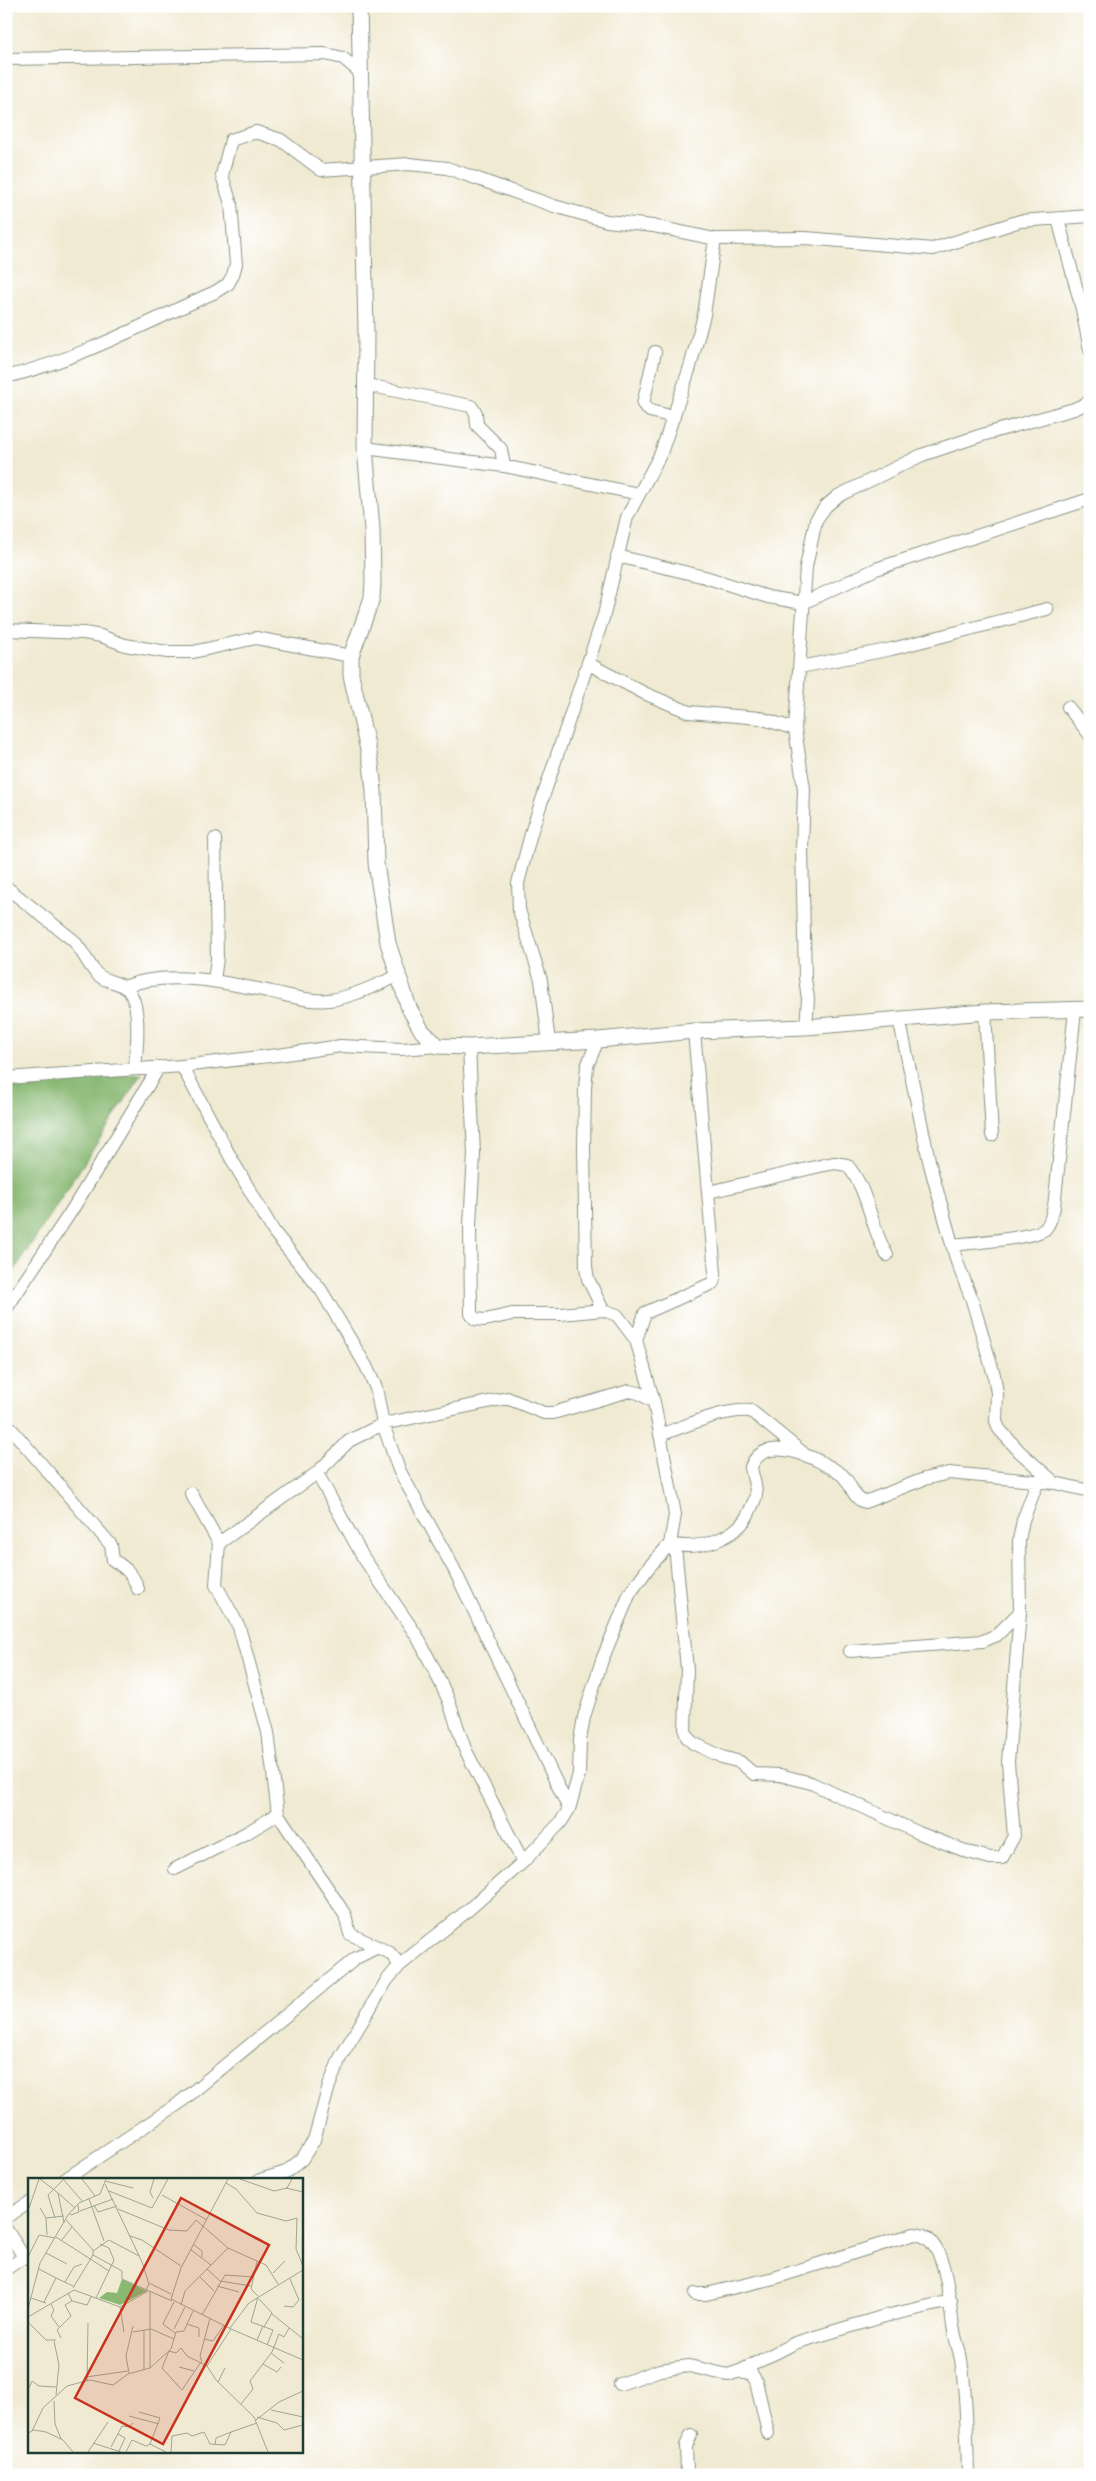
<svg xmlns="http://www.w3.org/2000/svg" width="1096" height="2481" viewBox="0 0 1096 2481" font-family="Itim,sans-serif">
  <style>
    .forest { fill: #88b872; stroke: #547a53 }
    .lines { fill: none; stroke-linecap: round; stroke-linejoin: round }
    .minor-casing { stroke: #889484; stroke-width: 14 }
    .tertiary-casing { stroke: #889484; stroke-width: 17 }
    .minor { stroke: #fff; stroke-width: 12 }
    .tertiary { stroke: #fff; stroke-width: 15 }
    .inset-road { fill: none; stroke: #9da593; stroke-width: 1 }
    .view { fill: #c8321e; fill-opacity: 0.15; stroke: #c8321e; stroke-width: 2.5 }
    .inset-edge { fill: none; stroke: #1f3d34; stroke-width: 2.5 }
  </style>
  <rect width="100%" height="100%" fill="#fff"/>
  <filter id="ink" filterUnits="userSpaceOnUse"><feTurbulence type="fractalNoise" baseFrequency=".02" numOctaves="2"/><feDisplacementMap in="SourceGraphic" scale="10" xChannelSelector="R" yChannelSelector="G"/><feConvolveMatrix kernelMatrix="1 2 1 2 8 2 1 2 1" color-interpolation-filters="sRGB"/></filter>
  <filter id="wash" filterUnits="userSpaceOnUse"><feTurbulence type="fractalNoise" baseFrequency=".0096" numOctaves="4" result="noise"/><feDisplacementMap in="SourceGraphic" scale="20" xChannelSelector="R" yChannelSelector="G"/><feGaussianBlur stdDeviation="1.12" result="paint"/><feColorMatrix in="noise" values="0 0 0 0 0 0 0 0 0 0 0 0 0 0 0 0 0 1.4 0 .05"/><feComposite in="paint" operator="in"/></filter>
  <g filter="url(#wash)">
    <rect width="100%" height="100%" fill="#f1ead3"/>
    <path class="forest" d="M142,1074L6,1283V1085Z"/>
  </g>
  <g filter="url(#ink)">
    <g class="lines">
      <g class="minor-casing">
        <path id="minor" d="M6,59L325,54L343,58L362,74
          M1058,219L1082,309L1090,350
          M655,352L643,404L650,411L674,417
          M6,377C80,359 146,323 215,292L228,284L233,275L236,264L231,204L222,175L231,140L256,132L281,140L321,170L409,164L447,168L554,206L607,221L653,226L715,239L806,238L933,249L1020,221L1090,216
          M367,385L471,406L476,413L477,425L501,449L504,466
          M365,448L504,466L639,494
          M617,556L705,577L768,597L803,603L876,569L1090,499
          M6,630L84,633L101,636L125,645L167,652H193L256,638L351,656
          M589,664L644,693L689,712L760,718L795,729
          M800,667L892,649L1047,609
          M1068,707L1090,735
          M6,887L73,940C82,950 87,962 95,972C102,981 114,981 123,986C143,996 137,1049 135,1068
          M214,980L217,959L215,839
          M124,987C168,969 228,983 272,992C291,996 310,1002 329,1000C353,997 376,985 398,976
          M985,1012L992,1135
          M899,1018L930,1165L957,1262L972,1300L994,1375L997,1393L996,1421L999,1429L1020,1452L1055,1483
          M806,1027L808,999L805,978L802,850L804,789L795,729L806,567L816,520L826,506L838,496L922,455L982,435L1074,409L1090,402
          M598,1040L587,1066L585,1088L584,1149L586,1267L588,1279L603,1310
          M549,1042L541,980L519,910L518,883L532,830L604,615L627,517L661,453L690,367L704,315L715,239
          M469,1047L474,1154L470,1225L471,1314L475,1319L485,1320L512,1314H561L603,1310L617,1315L636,1340
          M182,1066L231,1158L274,1232L321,1290L366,1366L376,1388L383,1424L399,1470L454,1569L569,1809
          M6,1078L182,1066L278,1055L341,1046L402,1049L438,1046
          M709,1192L824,1165L835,1163L847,1165C869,1190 870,1227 887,1255
          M952,1245C969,1243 1035,1238 1045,1229C1051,1223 1052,1214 1054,1207L1075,1010
          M6,1309L72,1210L159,1067
          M6,1423L111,1545L113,1560C126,1568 133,1574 138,1589
          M660,1435C686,1426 724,1408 751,1411L803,1453
          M317,1473L363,1557L417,1636L435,1671L448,1699L465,1749L523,1862
          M191,1493L219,1543L216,1585L239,1627L268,1732L278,1814L338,1904L345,1915L350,1934L390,1953L400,1965
          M219,1543L317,1473L349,1441L383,1424L507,1398L544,1413H553L629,1391L639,1393L654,1402
          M670,1544C701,1551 740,1538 751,1508C753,1504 756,1498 756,1493C756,1485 752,1475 751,1467C764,1431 820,1459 841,1474C851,1481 852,1499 865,1502L924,1479L949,1473L1055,1483L1090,1491
          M675,1546L687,1669L685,1730L687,1737L693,1743L722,1757L740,1762L754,1774L780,1775L811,1783L919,1833L968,1852L990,1858H1002L1014,1836L1008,1762L1020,1612L1019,1540L1023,1520L1038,1481
          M850,1651L983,1641L997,1635L1020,1612
          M175,1869L248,1832L278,1814
          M64,2180L178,2104L356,1958L378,1947
          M260,2180L286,2172L302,2159L314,2140L329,2086L340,2058L387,1980L400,1965L467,1911L523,1862L561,1822L569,1809L579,1774L580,1740L584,1717L602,1660L630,1593L649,1567L670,1544L675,1515L671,1492L654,1402L636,1340L645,1313L713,1283L715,1273L694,1031
          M6,2217L29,2203
          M6,2229L24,2257
          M6,2269L29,2254
          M695,2294H706L774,2278L914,2234C947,2234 949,2302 953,2326C955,2340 961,2353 962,2367C967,2403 967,2439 968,2475
          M740,2371L751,2373L756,2381L768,2433
          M620,2384L660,2370L689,2366L728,2375L740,2371L795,2343L885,2316L951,2301
          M685,2475L687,2472L686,2446L691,2435"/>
      </g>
      <g class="tertiary-casing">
        <path id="tertiary" d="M359,6L366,333L365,448L372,529L373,582L372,598L351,656V675L371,763L374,791L376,863L388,943L409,1008L422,1031L438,1046L469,1047L598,1040L694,1031L806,1027L985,1012L1090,1009"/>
      </g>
      <use href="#minor" class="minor"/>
      <use href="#tertiary" class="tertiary"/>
    </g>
  </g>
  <g transform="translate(28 2178)">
    <rect width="275" height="275" fill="#f1ead3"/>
    <path d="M94,101L119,113L92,127L71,120L79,114L89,115Z" fill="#88b872"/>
    <path class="inset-road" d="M12,1L30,15L36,45M35,1L55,24M54,1L67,18M200,1L153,90L143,121L203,151L179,188L188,202L226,239L240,274M212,1L246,13L259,10L264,1M77,3L105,10M198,5L208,11L229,35L258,43L269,40L268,71L275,88M77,6L114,84L121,106L118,112M258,10L275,14M81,13L124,30L140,1M30,15L47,30M134,17L179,42M125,20L122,14L126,1M61,21L76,63M66,27L70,34L89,28M1,30L11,1M12,30L18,40L36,38M90,31L141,52L159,53L168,42L200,70L238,87L250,106M52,33L85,21M41,35L43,37L51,34L50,27M18,40L19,57M27,40L20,17L36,1M38,42L65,72V77L94,93V101L144,123M102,58L114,62L153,88M28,59L81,93M33,63L44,49M166,67L174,73V79M163,72L183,87M65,73L81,62L111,78M18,75L39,86M0,79L11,57L27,60M229,83L223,111L230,118M11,91L28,100M179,91L192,103L223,108M245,95L257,83M172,99L186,113M37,104L46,89L54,86M121,105L143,116M189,108L211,114M45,110L65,77M230,119L223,144L245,152L239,167M3,120L18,125M68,120L86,82L81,70L72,66M231,121L244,135L236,149M44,123L59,127L63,119M16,124L28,100L45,108M146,124L135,146L147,155M23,126L26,132L23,138L31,149M153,127L157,113L200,70M256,128L265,129L271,122L262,101M92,129L96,154M0,131L12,85L40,37L51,25L72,16L78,1M244,136L274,160M174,137L197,97L225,99M0,139L46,112L92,129L120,113M0,144L18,162H28M159,146L171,150V159M202,150L221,125L275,92M146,151L157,129M203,151L275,182M105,154L123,151L146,161M251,156L256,159L261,150M33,160L29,152L43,138L37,127L44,123L40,115M176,161L185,163L196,147M229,162L235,148M26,163L31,187L28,217M141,173L134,190L154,212L173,184M141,173L148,175L153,170L159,178L179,188M243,175L256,185M174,184L172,178L182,140M235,186L249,194L253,189M151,189L166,193M122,190V114M116,192V152M101,195L98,178L105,148M58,199L100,193M59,203L60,145M190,204L197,190M1,210L4,203L11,208L28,209M26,223L27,246L33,261M213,226L225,211L222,203L244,174L251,156M243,232L275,239M111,234L132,240L122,266M101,238L131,246M229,239L249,245L256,252L275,247M228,242L251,224L275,213M4,253L15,230L39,208L62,202L85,207L100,196L122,190L143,171L148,154L156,153L165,133M0,255L6,252L18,254L35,262L45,274M90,256L97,260L91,273M65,265L93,274M187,267L188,260L203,254M83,269L94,248L101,249L105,245M60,274L80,244M98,274L104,262L118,268L122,266L138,274M143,274L144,258L159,255L164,258L176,254L182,266L197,267L203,254L229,245"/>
    <path class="view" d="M153,20L241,67L135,266L47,220Z"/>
    <rect width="275" height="275" class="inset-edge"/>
  </g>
  <rect width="1096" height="2481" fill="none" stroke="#fff" stroke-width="25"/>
</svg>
